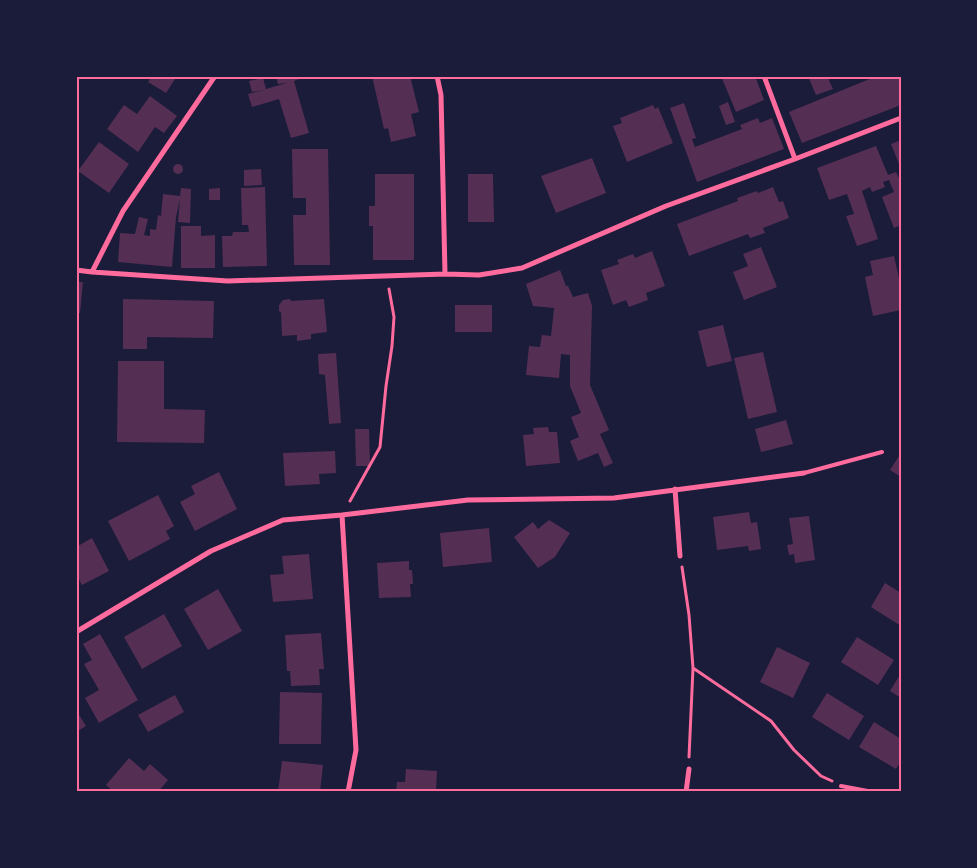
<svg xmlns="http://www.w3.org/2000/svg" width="977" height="868" viewBox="0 0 977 868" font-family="Quicksand,sans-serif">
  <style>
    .building { fill: #542f53 }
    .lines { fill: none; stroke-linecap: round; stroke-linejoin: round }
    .path { stroke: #ff6b9d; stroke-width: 3 }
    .service { stroke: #ff6b9d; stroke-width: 4 }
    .minor { stroke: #ff6b9d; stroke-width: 5 }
    .neatline { fill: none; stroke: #ff6b9d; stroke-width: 2 }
  </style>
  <rect width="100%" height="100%" fill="#1b1b3a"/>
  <path class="building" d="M152,76H170L175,79L166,93L148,82Z
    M276,76H308L294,81L309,133L291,138L279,99L252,107L248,94L264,90L252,92L249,81L263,78L266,89L287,83L278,84Z
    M372,76H410L419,112L411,114L416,136L391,142L388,128L384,129Z
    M721,76H755L764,100L736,112Z
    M808,76H827L833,89L816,95Z
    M877,76H901V105L802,143L789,112Z
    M150,96L177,116L164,133L155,127L138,152L107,129L124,105L137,114Z
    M728,102L735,122L726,125L719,106Z
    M684,103L696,138L692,139L695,147L742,129L740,125L758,118L760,123L772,118L784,149L697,182L670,108Z
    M653,105L655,109L658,107L673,143L627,162L613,126L622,123L620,118Z
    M901,140V169L891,144Z
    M99,142L129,164L109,193L78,171Z
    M876,146L888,175L896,172L901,182V225L894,228L882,197L894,192L889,180L883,182L885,187L872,192L870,187L862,191L878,239L857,246L846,216L854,214L847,194L829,200L817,168Z
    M292,149H328L330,265H294L293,215H306V198H293Z
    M592,158L606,193L556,213L541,176Z
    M173 169a5 5 0 1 1 10 0a5 5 0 1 1-10 0Z
    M261,169L262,185L244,186V170Z
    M375,174H414V260H373V226H369V206H375Z
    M468,174H493L494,222H468Z
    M265,187L267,266L223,267L222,236H232L233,232H249L248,225H242L241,188Z
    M773,187L779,202L783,201L789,218L763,228L765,233L750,238L748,234L689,256L677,224L738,201L737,198L757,191L758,193Z
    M181,188L191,189L190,223L178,222L180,199L176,217L172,267L118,262L120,233L135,234L139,217L148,219L144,235L150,236V229L156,230L158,215L161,216L163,194L180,196Z
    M220,188V200H209V189Z
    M181,226H201V236L215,235V268H181Z
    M761,247L777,287L744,300L733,272L748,266L743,254Z
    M652,251L665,286L646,293L648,300L629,307L626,300L613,305L601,270L619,264L617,260L633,254L635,258Z
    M894,256L901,287V310L873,316L865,277L873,275L870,261Z
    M560,270L566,286H568L573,297L588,293L592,306L590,385L609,430L600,434L613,463L604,467L598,453L578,461L570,441L579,437L571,417L581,413L570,386V355L561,354L559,378L526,375L529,346L540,347L542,335L551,336L554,308L533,306L526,284Z
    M76,282H83L80,313H76Z
    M123,299L214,301L213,338L147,337V349H123Z
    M290,299L291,301L324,299L327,332L311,334V339L297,341V335L282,336L281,312L279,311V305L283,300Z
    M455,305H492V332H455Z
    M723,325L732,361L707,367L698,331Z
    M763,352L777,412L748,419L734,358Z
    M336,353L341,423L329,424L325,375L319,374L318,354Z
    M118,361H164V409L205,410L204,443L117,442Z
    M786,420L793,444L761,452L755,429Z
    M548,427L549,432H557L560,463L526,466L523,435L534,434L533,428Z
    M355,429H369L370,466H356Z
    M335,451L336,473L319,474L320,484L285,486L283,453Z
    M901,453V477L890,470Z
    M219,472L237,509L195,531L180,502L195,494L191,486Z
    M158,495L174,526L166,531L170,539L129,561L108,521Z
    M749,512L751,523L757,522L761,549L749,551L748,546L717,550L713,517Z
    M809,516L815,560L795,563L794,554L789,555L787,545L793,544L789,518Z
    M549,520L570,533L555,557L538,568L514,537L533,522L538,529Z
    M489,528L492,562L443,567L440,533Z
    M92,538L109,571L82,585L76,574V547Z
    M309,554L313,599L273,602L270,575L284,574L282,556Z
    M409,561V570H412L413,584H410L411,597L379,598L377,563Z
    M885,583L901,593V626L871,607Z
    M218,589L242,631L208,650L184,609Z
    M164,614L182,646L142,669L124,637Z
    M321,633L324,669H319L320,685L291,686L290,671H287L285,635Z
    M100,634L138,700L99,723L85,698L99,690L84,664L92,660L83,644Z
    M857,637L894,660L878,685L841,662Z
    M777,647L810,663L793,698L760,682Z
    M901,673V698L890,691Z
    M280,692L322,693L321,744H279Z
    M827,693L864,716L849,740L812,717Z
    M175,695L184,712L148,732L138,715Z
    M76,710L86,726L76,732Z
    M874,722L901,739V761L896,769L859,747Z
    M129,758L144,771L150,764L168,780L158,792H114L106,785Z
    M282,761L323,765L320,792H278Z
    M406,769L437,771L436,792H396L397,782H405Z"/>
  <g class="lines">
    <path class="path" d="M350,501L380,447L386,386L392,346L394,317L389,289
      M682,567L689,615L693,668L689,757
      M693,668L771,721L794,750L821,776L832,781"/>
    <path class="service" d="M804,473L882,452
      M841,786L873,792"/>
    <path class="minor" d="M437,76L441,95L445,274
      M764,76L795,159
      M76,270L92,272L228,281L445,274L479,275L522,268L666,206L795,159L901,118
      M92,272L123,211L215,76
      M675,489L680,556
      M342,515L356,750L348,792
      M76,632L211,551L283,520L342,515L468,500L614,498L804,473
      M686,792L689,769"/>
  </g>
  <rect width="977" height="868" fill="none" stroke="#1b1b3a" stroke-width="155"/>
  <rect x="78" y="78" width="822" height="712" class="neatline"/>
</svg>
